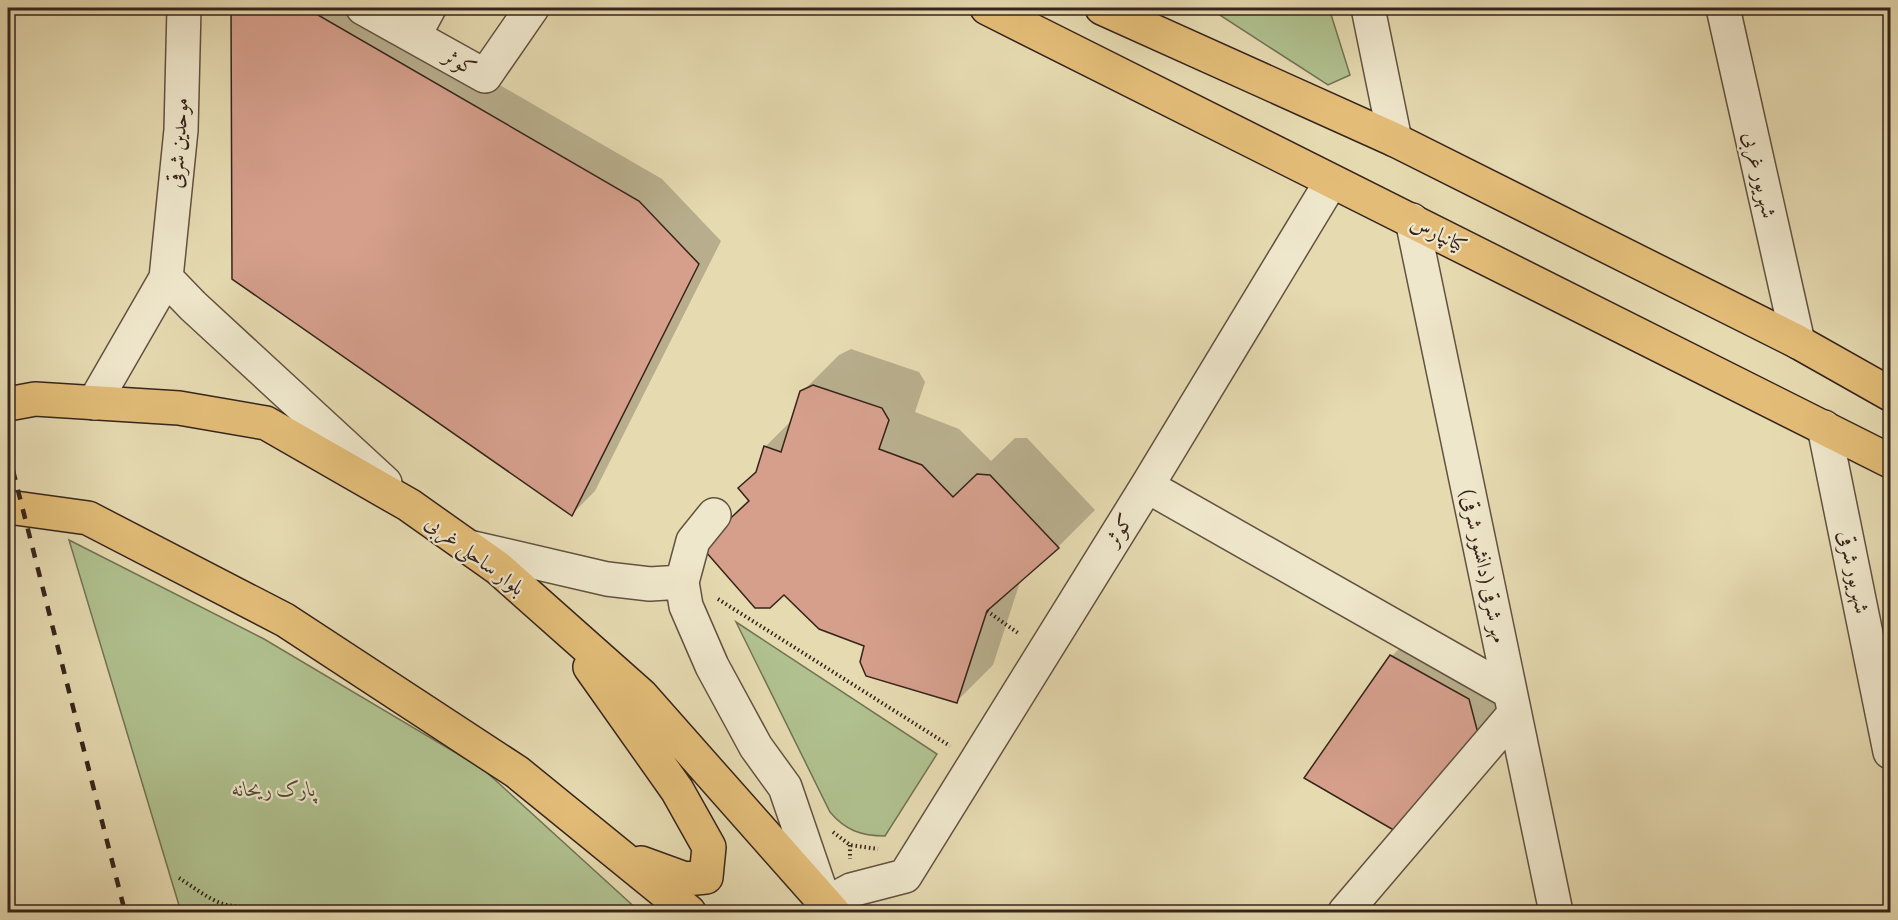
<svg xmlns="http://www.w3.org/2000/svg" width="1898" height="920" viewBox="0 0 1898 920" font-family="'EB Garamond',Amiri,serif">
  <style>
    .green { fill: #b0c18f; stroke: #737255; stroke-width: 1.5 }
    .shadow { fill: #0003 }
    .building { fill: #d59f8c; stroke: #36241b; stroke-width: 1.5 }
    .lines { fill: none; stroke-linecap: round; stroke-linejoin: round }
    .minor-casing { stroke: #625240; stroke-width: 36 }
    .major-casing { stroke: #36241b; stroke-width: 36 }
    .path { stroke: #36241b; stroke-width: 4; stroke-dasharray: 1.5 3; stroke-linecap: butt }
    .minor { stroke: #efe7cc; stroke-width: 33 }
    .major { stroke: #e3bd78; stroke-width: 33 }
    .rail { stroke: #36241b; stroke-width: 4.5; stroke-dasharray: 10 10; stroke-linecap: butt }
    .labels { text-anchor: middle; stroke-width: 4.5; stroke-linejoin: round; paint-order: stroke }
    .street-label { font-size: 21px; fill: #36241b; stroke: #efe7cc }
    .park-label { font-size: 21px; font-style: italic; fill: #544b38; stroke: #efe7cc }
  </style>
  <rect width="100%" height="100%" fill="#e6dab1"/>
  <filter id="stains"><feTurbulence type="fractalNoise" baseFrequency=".00333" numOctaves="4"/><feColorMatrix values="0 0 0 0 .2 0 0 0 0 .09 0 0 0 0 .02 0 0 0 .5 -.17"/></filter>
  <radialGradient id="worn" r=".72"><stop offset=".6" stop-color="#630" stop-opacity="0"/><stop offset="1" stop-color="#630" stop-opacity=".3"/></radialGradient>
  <path class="green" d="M1215,8H1329L1350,75L1328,85L1212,10Z
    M69,540L264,639L483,769L640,912H181Z
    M736,622L937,754L885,836C861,836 845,830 830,812Z"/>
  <path class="shadow" d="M232,8H367L662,179L721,241L595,491L572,514L233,278Z
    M851,349L919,372L925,382L915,412L959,429L991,461L1015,438H1027L1095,510L1058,547L1021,579L993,665L956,702L866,645L707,541L749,499L740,488L758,470L765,447L793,419L802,392L839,355Z
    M1414,633L1491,677L1502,717L1420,808L1306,777L1392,656Z"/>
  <path class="building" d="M231,8H306L639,201L699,264L572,516L232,279Z
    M813,385L882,408L889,420L879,449L922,465L953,497L977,474L990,475L1059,548L987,611L957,703L866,676L860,662L864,646L819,629L784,595L770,608H755L706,552V541L749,501L738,488L756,472L764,446L781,452L800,391Z
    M1390,655L1469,699L1480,741L1397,832L1304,778Z"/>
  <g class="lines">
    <g class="minor-casing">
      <path id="minor" d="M363,8L485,76L532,8
        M1368,8L1395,140
        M1723,8L1798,342
        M414,36L429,8
        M1412,220L1556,912
        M166,278L193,306L385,483
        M94,403L166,278L181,130L184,8
        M1824,427L1890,752
        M1147,486L1510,692
        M714,515L693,541L682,582L686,606L712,666L756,747L785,787L825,904L851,890L905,876L1147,486L1331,182
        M469,547L607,579L650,584L682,582
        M1345,912L1514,714"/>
    </g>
    <g class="major-casing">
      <path id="major" d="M987,8L1890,461
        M1102,8L1395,140L1798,342L1890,394
        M8,404L35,399L179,408L266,423L409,505L498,568L641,695L833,912
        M8,507L88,518L285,620L517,772L689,912
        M590,667L677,790L709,847L706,877L685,879L641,863"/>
    </g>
    <path class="path" d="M718,599L950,746
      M987,611L1018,633
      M833,832L850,845L878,849
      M850,845V859
      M179,878C192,886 208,899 223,904C249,911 275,902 301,912"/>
    <use href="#minor" class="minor"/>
    <use href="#major" class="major"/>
    <path class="rail" d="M8,451L125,912"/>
  </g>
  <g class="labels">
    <g class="street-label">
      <text transform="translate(460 62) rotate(29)" y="7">کوثر</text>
      <text transform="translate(178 143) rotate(-86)" y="7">موحدین شرقی</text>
      <text transform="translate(1760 175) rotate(77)" y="7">شهریور غربی</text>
      <text transform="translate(1439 234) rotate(26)" y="7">کیانپارس</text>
      <text transform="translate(1119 530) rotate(-58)" y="7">کوثر</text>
      <text transform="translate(475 555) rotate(37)" y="7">بلوار ساحلی غربی</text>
      <text transform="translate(1484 566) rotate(78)" y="7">مهر شرقی (دانشور شرقی)</text>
      <text transform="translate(1854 572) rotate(78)" y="7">شهریور شرقی</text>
    </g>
    <g class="park-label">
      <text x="274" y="796">پارک ریحانه</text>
    </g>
  </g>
  <rect width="1898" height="920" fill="none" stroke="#e6dab1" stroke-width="30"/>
  <rect x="9" y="9" width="1880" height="902" fill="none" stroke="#36241b" stroke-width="3"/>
  <rect x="15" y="15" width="1868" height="890" fill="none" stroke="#36241b" stroke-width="1.5"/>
  <rect width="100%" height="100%" filter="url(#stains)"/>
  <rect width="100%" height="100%" fill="url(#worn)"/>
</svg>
